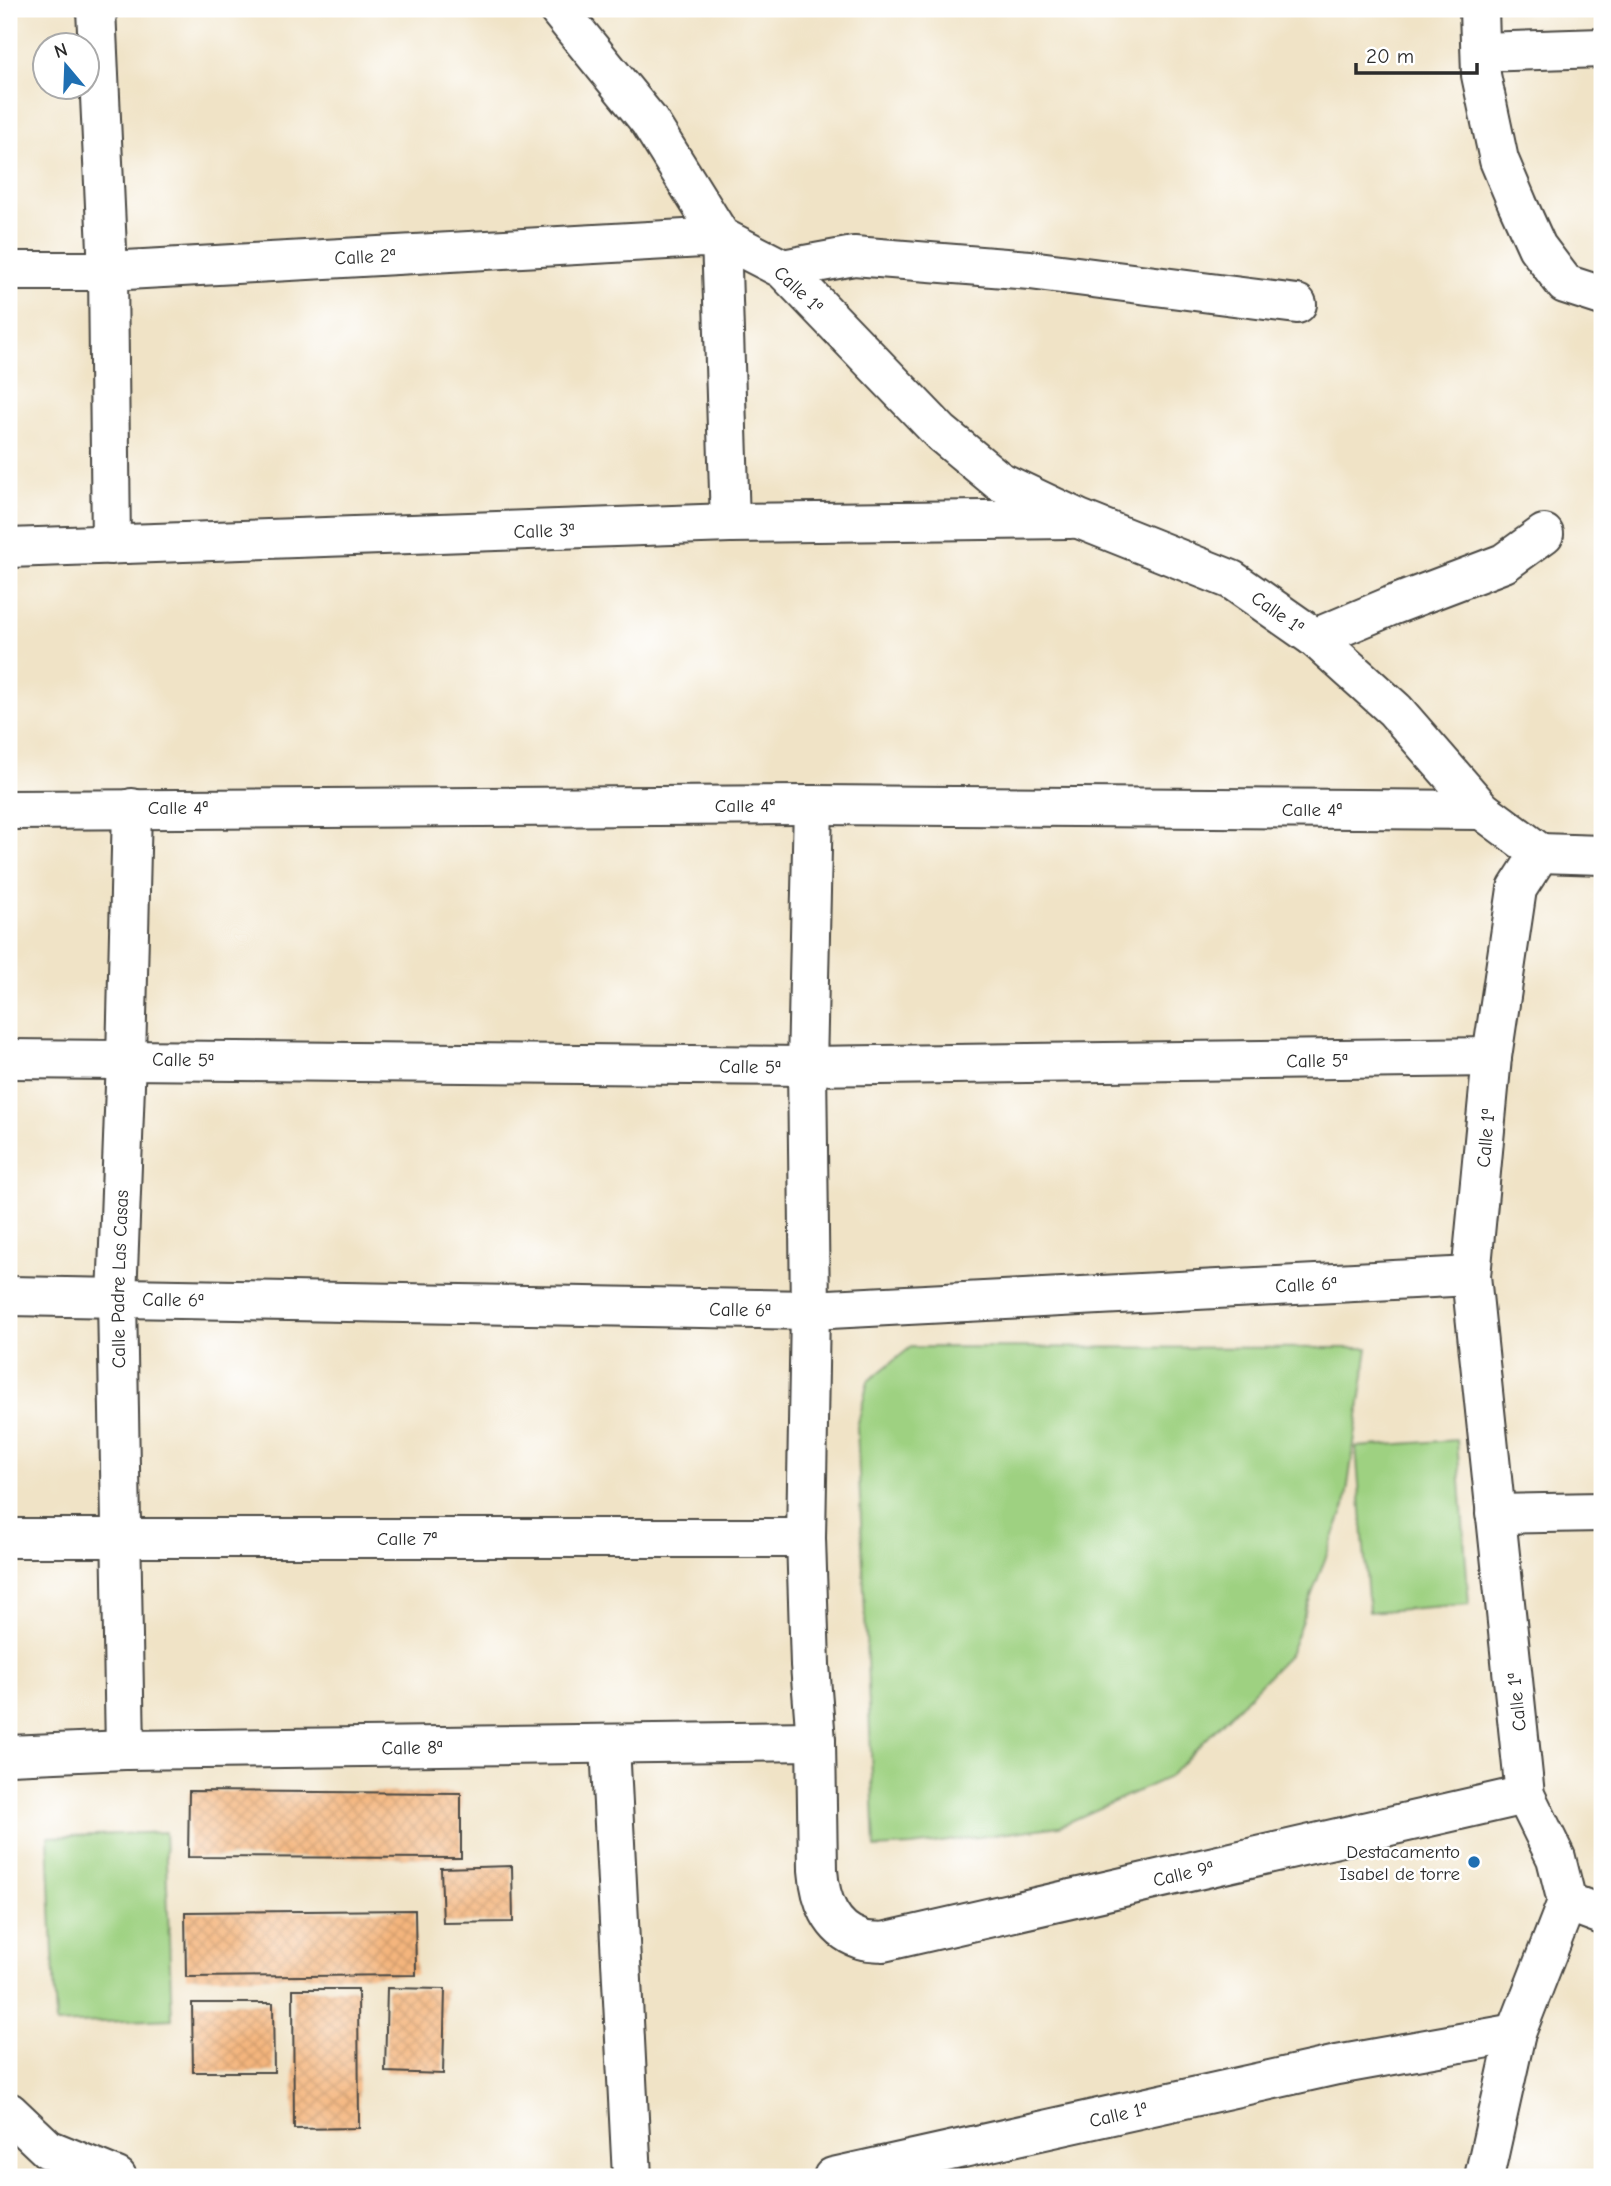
<svg xmlns="http://www.w3.org/2000/svg" width="1611" height="2186" viewBox="0 0 1611 2186" font-family="'Comic Neue',sans-serif">
  <style>
    .pitch { fill: #9ed181; stroke: #647e56; stroke-width: 2 }
    .building { fill: url(#building-cross-hatch) }
    .lines { fill: none; stroke-linecap: round; stroke-linejoin: round }
    .minor-casing { stroke: #494742; stroke-width: 42 }
    .minor { stroke: #fff; stroke-width: 38 }
    .poi-dot { fill: #1f6fb2; stroke: #fff; stroke-width: 2.5 }
    .labels { text-anchor: middle; stroke-width: 5; stroke-linejoin: round; paint-order: stroke }
    .street-label { font-size: 19px; fill: #2b2b2b; stroke: #fff }
    .poi-label { font-size: 19px; fill: #2b2b2b; stroke: #fff; text-anchor: end }
  </style>
  <defs>
    <pattern id="building-cross-hatch" width="8" height="8" patternUnits="userSpaceOnUse" patternTransform="scale(1.75)"><rect width="8" height="8" fill="#f4b57d"/><path d="M0 0l8 8M0 8l8-8" fill="none" stroke="#d19c6c"/></pattern>
  </defs>
  <rect width="100%" height="100%" fill="#fff"/>
  <filter id="ink" filterUnits="userSpaceOnUse"><feTurbulence type="fractalNoise" baseFrequency=".0143" numOctaves="2"/><feDisplacementMap in="SourceGraphic" scale="14" xChannelSelector="R" yChannelSelector="G"/><feConvolveMatrix kernelMatrix="1 2 1 2 8 2 1 2 1" color-interpolation-filters="sRGB"/></filter>
  <filter id="wash" filterUnits="userSpaceOnUse"><feTurbulence type="fractalNoise" baseFrequency=".00686" numOctaves="4" result="noise"/><feDisplacementMap in="SourceGraphic" scale="28" xChannelSelector="R" yChannelSelector="G"/><feGaussianBlur stdDeviation="1.57" result="paint"/><feColorMatrix in="noise" values="0 0 0 0 0 0 0 0 0 0 0 0 0 0 0 0 0 1.4 0 .05"/><feComposite in="paint" operator="in"/></filter>
  <g filter="url(#wash)">
    <rect width="100%" height="100%" fill="#f0e3c6"/>
    <path class="pitch" d="M911,1347L1368,1348L1345,1506L1289,1655L1169,1777L1060,1826L912,1846L875,1848L857,1427L868,1381Z
      M1457,1440L1469,1604L1369,1612L1356,1447Z
      M165,1832L172,2019L56,2024L48,1837Z"/>
    <g id="blocks">
      <path class="building" d="M189,1791L461,1793V1858L188,1857Z
        M512,1866L513,1922L443,1923L441,1868Z
        M415,1910L416,1975L186,1977L185,1912Z
        M387,1988L445,1989L443,2074L385,2072Z
        M293,1989H358L359,2128L294,2129Z
        M192,2003H273L274,2072H193Z"/>
    </g>
  </g>
  <g filter="url(#ink)">
    <use href="#blocks" fill-opacity="0" stroke="#494742" stroke-width="2"/>
    <g class="lines">
      <g class="minor-casing">
        <g id="minor">
          <path d="M96,9L108,271L111,545"/>
          <path d="M558,9L649,121L721,237L783,269L941,433L999,481L1079,519L1232,580L1315,638L1395,710L1482,810L1540,853"/>
          <path d="M1479,9L1481,75L1499,160L1518,205L1537,247L1565,284L1602,296"/>
          <path d="M1481,52L1602,48"/>
          <path d="M783,269L854,256L1030,270L1297,304"/>
          <path d="M9,271H108L721,237L730,523"/>
          <path d="M9,548L730,523L1070,519"/>
          <path d="M1315,638L1391,606L1504,563L1544,534"/>
          <path d="M813,805L807,1066L810,1310L806,1538L810,1665L816,1741L818,1870C820,1898 830,1929 860,1939C866,1942 876,1941 883,1942L1525,1795"/>
          <path d="M9,810L813,805L1482,810"/>
          <path d="M1540,853L1602,855"/>
          <path d="M9,1059L807,1066L1492,1057"/>
          <path d="M9,1296L810,1310L1471,1276"/>
          <path d="M1495,1514L1602,1512"/>
          <path d="M9,1538H806"/>
          <path d="M610,1745L632,2177"/>
          <path id="s1" d="M125,1750L117,1298L126,1059L132,808"/>
          <path d="M9,1755L125,1750L816,1741"/>
          <path d="M1567,1902L1602,1915"/>
          <path d="M9,2112L48,2149L117,2177"/>
          <path d="M833,2177L1337,2065L1516,2033"/>
          <path d="M1484,2177L1516,2033L1567,1902L1556,1858L1525,1795L1471,1276L1492,1057L1517,889L1540,853"/>
        </g>
      </g>
      <use href="#minor" class="minor"/>
    </g>
  </g>
  <circle class="poi-dot" cx="1474" cy="1862" r="7"/>
  <g class="labels">
    <g class="street-label">
      <text transform="translate(365 256) rotate(-3)" y="7">Calle 2ª</text>
      <text transform="translate(799 289) rotate(43)" y="7">Calle 1ª</text>
      <text transform="translate(544 530) rotate(-2)" y="7">Calle 3ª</text>
      <text transform="translate(1278 612) rotate(35)" y="7">Calle 1ª</text>
      <text x="745" y="812">Calle 4ª</text>
      <text x="178" y="814">Calle 4ª</text>
      <text x="1312" y="816">Calle 4ª</text>
      <text transform="translate(183 1059) rotate(1)" y="7">Calle 5ª</text>
      <text transform="translate(1317 1060) rotate(-1)" y="7">Calle 5ª</text>
      <text transform="translate(750 1066) rotate(1)" y="7">Calle 5ª</text>
      <text transform="translate(1485 1138) rotate(-85)" y="7">Calle 1ª</text>
      <text dy="7" stroke="none"><textPath href="#s1" startOffset="471">Calle Padre Las Casas</textPath></text>
      <text transform="translate(1306 1284) rotate(-3)" y="7">Calle 6ª</text>
      <text transform="translate(173 1299) rotate(1)" y="7">Calle 6ª</text>
      <text transform="translate(740 1309) rotate(1)" y="7">Calle 6ª</text>
      <text x="407" y="1545">Calle 7ª</text>
      <text transform="translate(1516 1702) rotate(-96)" y="7">Calle 1ª</text>
      <text transform="translate(412 1747) rotate(-1)" y="7">Calle 8ª</text>
      <text transform="translate(1183 1873) rotate(-13)" y="7">Calle 9ª</text>
      <text transform="translate(1118 2114) rotate(-13)" y="7">Calle 1ª</text>
    </g>
    <g class="poi-label">
      <text x="1460" y="1858">Destacamento<tspan x="1460" dy="22">Isabel de torre</tspan></text>
    </g>
  </g>
  <rect width="1611" height="2186" fill="none" stroke="#fff" stroke-width="35"/>
  <g transform="translate(66 66) rotate(341)"><circle r="33" fill="#ffffff" stroke="#aaaaaa" stroke-width="2"/>
  <path d="M0-5L12 26L0 18L-12 26Z" fill="#1f6fb2"/>
  <text y="-10" font-size="19" font-weight="bold" text-anchor="middle" fill="#2b2b2b">N</text>
  </g>
  <path d="M1356 63v10h121v-10" fill="none" stroke="#2b2b2b" stroke-width="3.5"/>
  <text x="1366" y="63" font-size="21" fill="#2b2b2b" stroke="#ffffff" stroke-width="5" paint-order="stroke">20 m</text>
</svg>
